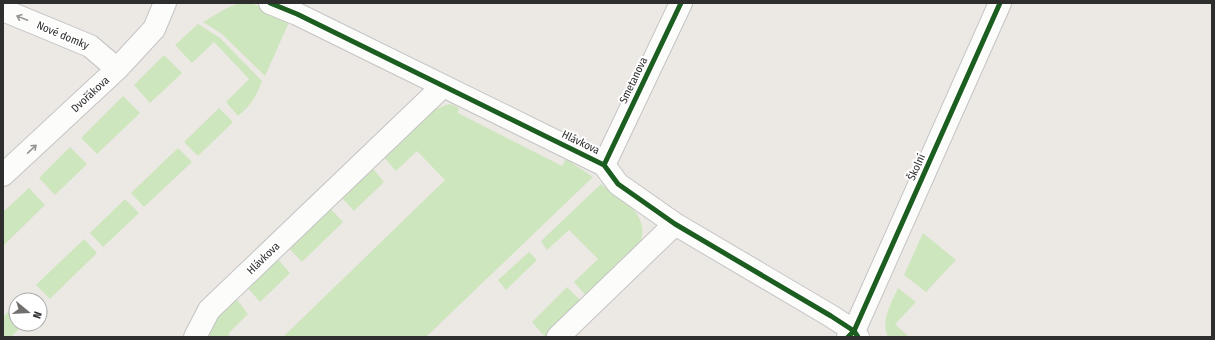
<svg xmlns="http://www.w3.org/2000/svg" width="1215" height="340" viewBox="0 0 1215 340" font-family="'Fira Sans Condensed',sans-serif">
  <style>
    .green { fill: #cee6be }
    .lines { fill: none; stroke-linecap: round; stroke-linejoin: round }
    .street-casing { stroke: #c5c4c5; stroke-width: 24 }
    .street { stroke: #fcfcfb; stroke-width: 22 }
    .cycleway-casing { stroke: #fff; stroke-width: 8 }
    .cycleway { stroke: #1b5e20; stroke-width: 5 }
    .oneway { stroke: #959594 }
    .labels { text-anchor: middle; stroke-width: 4; stroke-linejoin: round; paint-order: stroke }
    .street-label { font-size: 11px; fill: #2e2e2e; stroke: #fff }
  </style>
  <rect width="100%" height="100%" fill="#ece8e4"/>
  <path class="green" d="M239,3H251L290,20L265,76L222,34L203,22L225,9Z
    M198,24L220,38L262,81C256,97 251,105 238,116L226,102L249,79L214,42L192,63L175,45Z
    M164,55L182,73L150,103L134,85Z
    M123,96L140,113L97,154L81,138Z
    M449,104L455,106L459,108L458,113L562,166L566,159L593,177L426,337H283L445,180L417,151L396,171L382,155L431,111Z
    M219,108L233,122L198,156L184,142Z
    M70,147L87,164L55,195L39,178Z
    M178,148L192,162L144,207L131,193Z
    M371,166L384,182L354,211L341,197Z
    M601,184C621,199 649,212 641,241L588,298L574,282L598,259L569,230L547,250L541,241Z
    M29,188L45,205L3,246V212Z
    M125,199L139,213L103,247L90,233Z
    M329,207L343,222L302,262L288,247Z
    M923,233L956,260L926,292L904,275Z
    M84,239L97,253L50,299L36,285Z
    M529,252L537,260L506,290L498,280Z
    M276,257L290,273L260,302L247,287Z
    M567,287L582,302L547,337H545L532,322Z
    M898,288L916,302L895,324L909,337H888C880,321 892,302 898,288Z
    M235,297L248,314L228,334L231,337H207L221,313Z
    M16,304V324H24L11,337H6L3,334V317Z"/>
  <g class="lines">
    <g class="street-casing">
      <path id="street" d="M270,3L297,14L604,165L618,184L675,224L831,316L854,331L858,337
        M3,10L90,46L117,69
        M604,165L681,3
        M3,175L117,69L154,29L165,3
        M195,337L209,310L443,86
        M558,337L675,224
        M848,337L854,331L1000,3"/>
    </g>
    <use href="#street" class="street"/>
    <g class="cycleway-casing">
      <path id="cycleway" d="M270,3L297,14L604,165L618,184L675,224L831,316L854,331L858,337
        M604,165L681,3
        M848,337L854,331L1000,3"/>
    </g>
    <use href="#cycleway" class="cycleway"/>
  </g>
  <defs><path id="oneway-shaft" d="M-6 0H5M1.5-3L5.5 0L1.5 3" fill="none" stroke-width="1.6" stroke-linecap="round" stroke-linejoin="round"/></defs>
  <g class="oneway">
    <use href="#oneway-shaft" transform="translate(22 18) rotate(-158)"/>
    <use href="#oneway-shaft" transform="translate(32 149) rotate(-43)"/>
  </g>
  <g class="labels">
    <g class="street-label">
      <text transform="translate(63 35) rotate(23)" y="4">Nové domky</text>
      <text transform="translate(633 80) rotate(-64)" y="4">Smetanova</text>
      <text transform="translate(90 94) rotate(-43)" y="4">Dvořákova</text>
      <text transform="translate(581 142) rotate(26)" y="4">Hlávkova</text>
      <text transform="translate(916 167) rotate(-66)" y="4">Školní</text>
      <text transform="translate(263 258) rotate(-44)" y="4">Hlávkova</text>
    </g>
  </g>
  <rect width="1215" height="340" fill="none" stroke="#2e2e2e" stroke-width="8"/>
  <g transform="translate(28 312) rotate(108)"><circle r="19" fill="#ffffff" stroke="#ababab"/>
  <path d="M0-3L7 15L0 10L-7 15Z" fill="#706f6e"/>
  <text y="-6" font-size="11" font-weight="bold" text-anchor="middle" fill="#2e2e2e">N</text>
  </g>
</svg>
